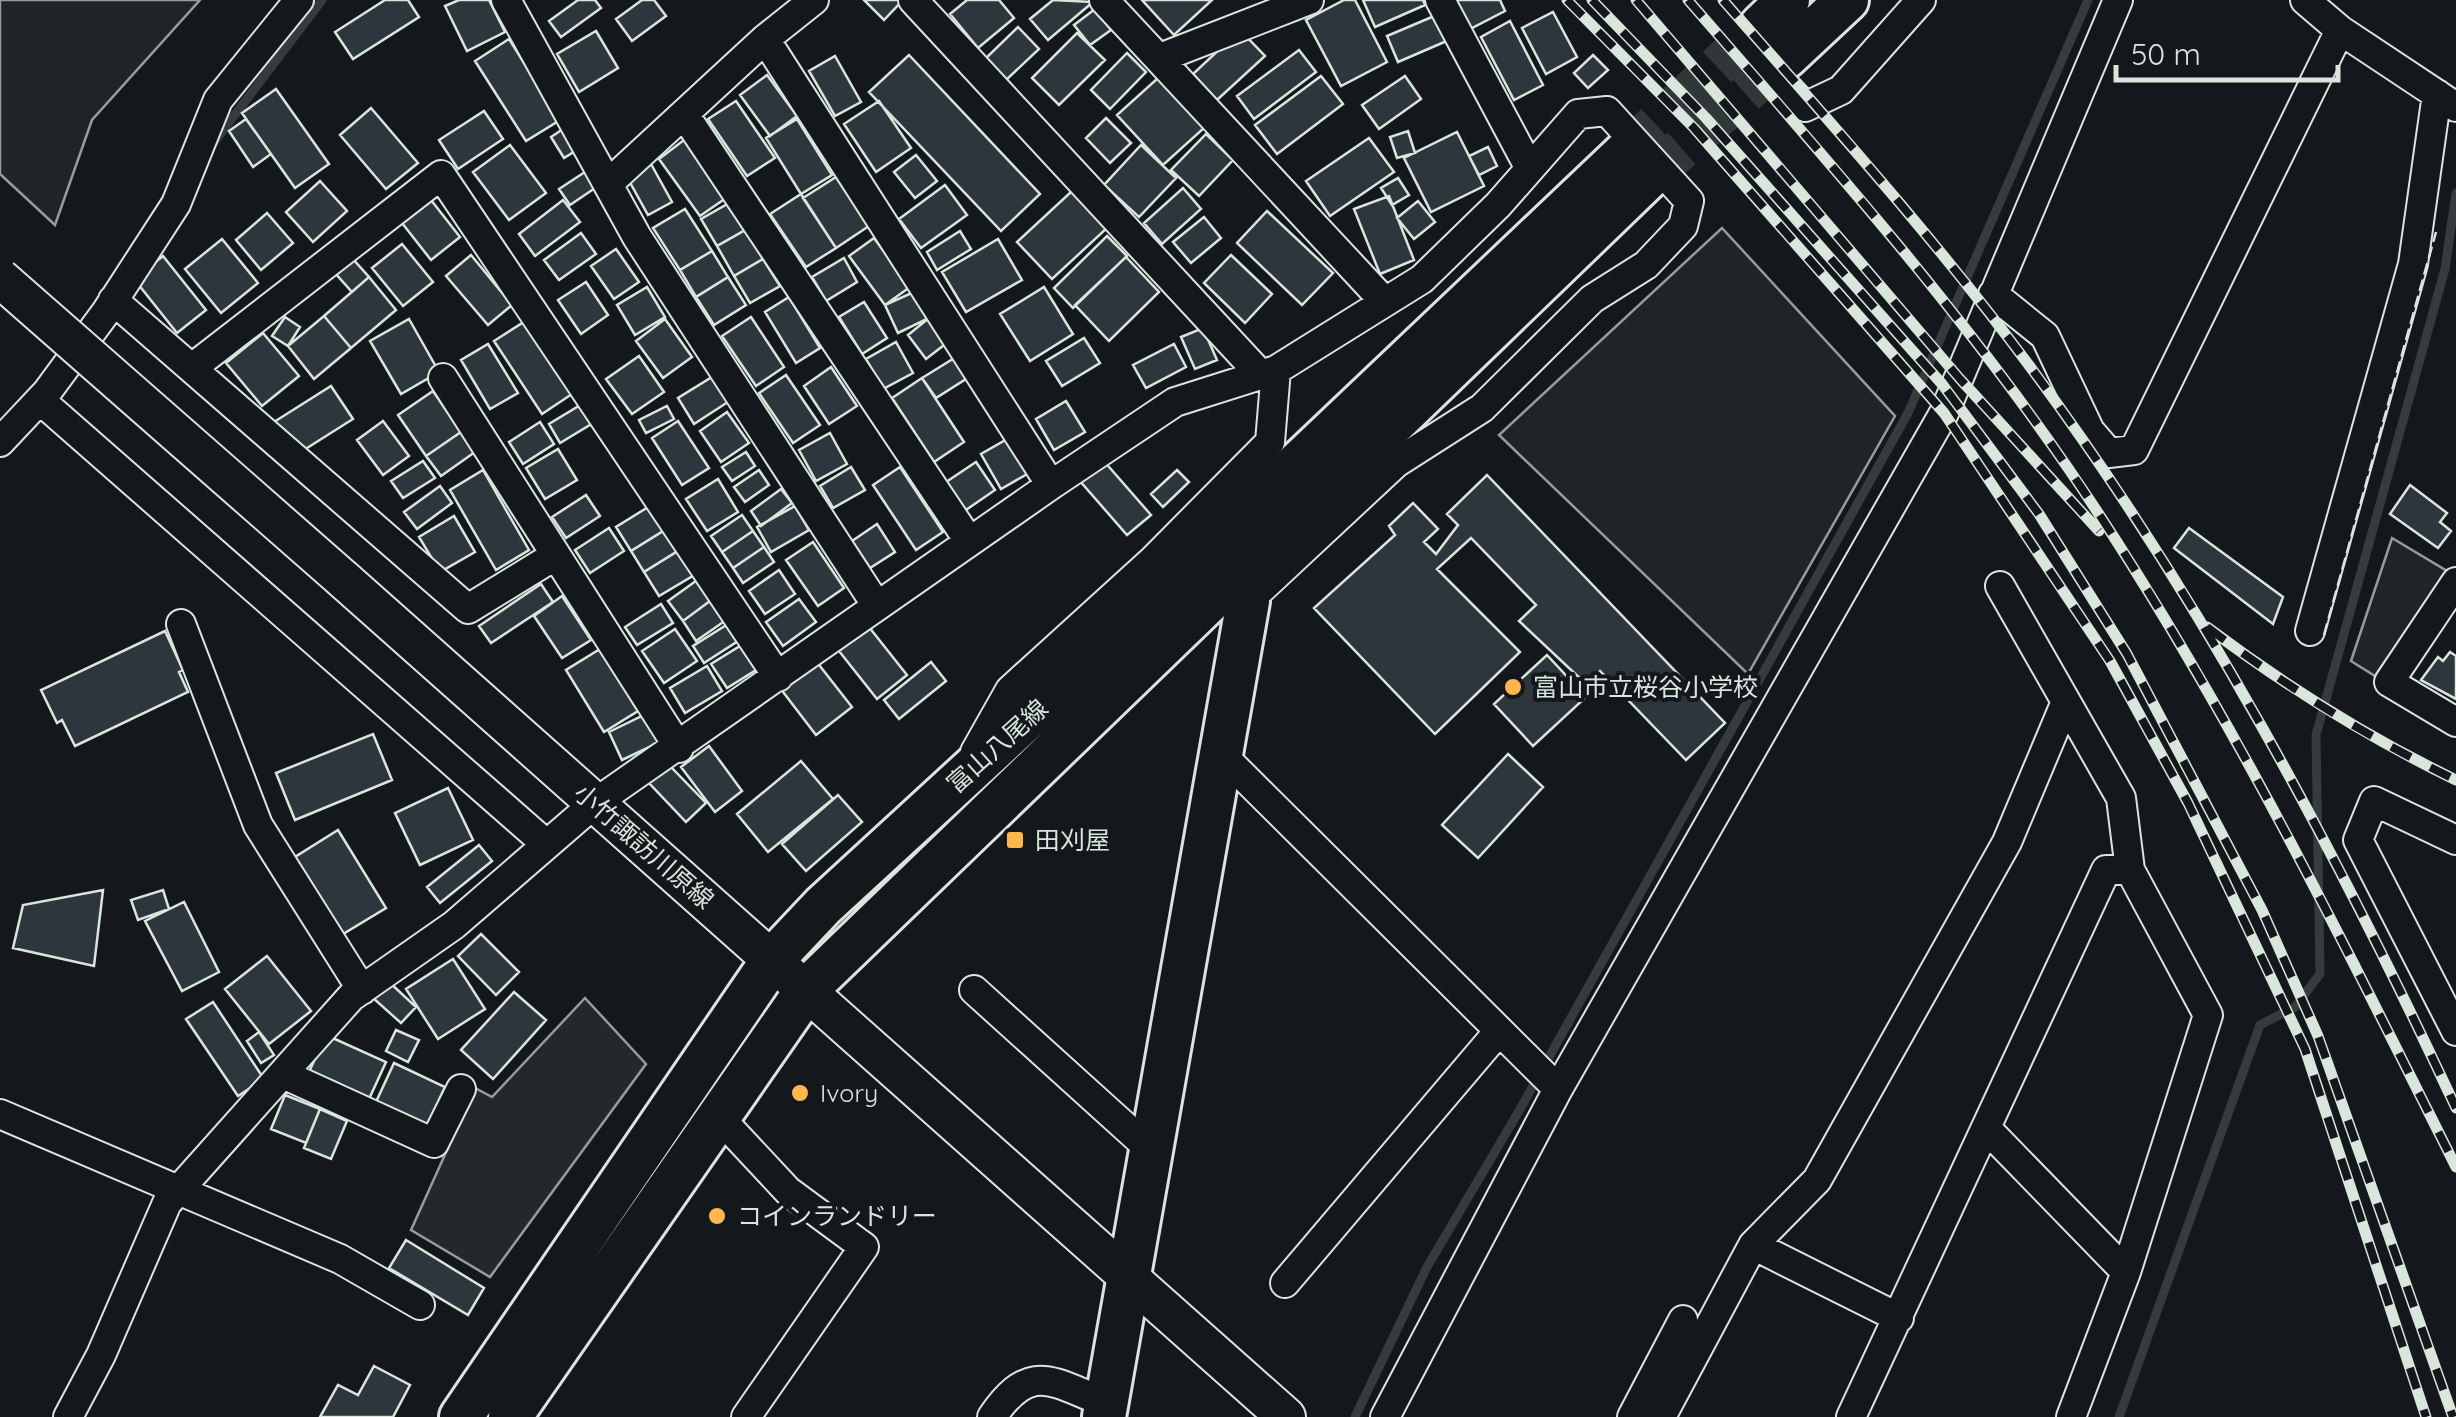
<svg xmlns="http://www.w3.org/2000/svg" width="2456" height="1417" viewBox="0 0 2456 1417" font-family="Quicksand,'Noto Sans JP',sans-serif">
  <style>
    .green { fill: #202428; stroke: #939e99; stroke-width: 2.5 }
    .parking { fill: #24282b; stroke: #939e99; stroke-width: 2.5 }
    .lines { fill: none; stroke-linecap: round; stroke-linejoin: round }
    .stream { stroke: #363b3e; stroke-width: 9 }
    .building { fill: #2c363c; stroke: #d8e6dc; stroke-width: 2.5 }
    .primary-tunnel { stroke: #313739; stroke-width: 42; stroke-dasharray: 42 21; stroke-linecap: butt }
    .street-casing { stroke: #d8e6dc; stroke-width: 32 }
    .secondary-casing { stroke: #d8e6dc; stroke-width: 42 }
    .primary-casing { stroke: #d8e6dc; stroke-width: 48 }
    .street { stroke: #14181c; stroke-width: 28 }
    .secondary { stroke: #14181c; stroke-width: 38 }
    .primary { stroke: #14181c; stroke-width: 42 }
    .rail-casing { stroke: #d8e6dc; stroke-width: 11 }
    .rail { stroke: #14181c; stroke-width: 8; stroke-dasharray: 22; stroke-linecap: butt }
    .secondary-bridge-casing { stroke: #d8e6dc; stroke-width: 42; stroke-linecap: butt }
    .secondary-bridge { stroke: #14181c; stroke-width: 38 }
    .fence { stroke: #d8e6dc; stroke-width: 2.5; stroke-dasharray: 12 5; stroke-linecap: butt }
    .poi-dot { fill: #ffb74d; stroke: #14181c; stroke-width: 4 }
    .labels { text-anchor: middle; stroke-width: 8; stroke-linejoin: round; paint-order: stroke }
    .poi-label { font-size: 25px; fill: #d8e6dc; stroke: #14181c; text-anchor: start }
    .street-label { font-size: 25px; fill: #d8e6dc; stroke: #14181c }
  </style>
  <rect width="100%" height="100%" fill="#14181c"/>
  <path class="green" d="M0,0H200L92,120L55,225L0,174Z
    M1722,228L1895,416L1748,674L1499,435Z
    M2392,538L2447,571L2375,676L2351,661Z"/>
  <path class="parking" d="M585,998L646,1064L490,1277L411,1230L475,1088L492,1097Z"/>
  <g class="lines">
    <path class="stream" d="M212,145L322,0
      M1355,1417L1427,1267L1519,1111L1908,413L2088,0
      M2119,1417L2260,1025L2295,1007L2320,974L2316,735L2445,269L2456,193"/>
  </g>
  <path class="building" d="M385,0H408L419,17L353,59L335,32Z
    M459,0H489L505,32L467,51L445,6Z
    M578,0H595L601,8L561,37L549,21Z
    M642,0H654L666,16L632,41L616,19Z
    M864,0H903L884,20Z
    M967,0H999L1014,18L978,48L950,14Z
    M1053,0L1093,2L1048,40L1030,19Z
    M1142,0H1212L1174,35Z
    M1344,0H1355L1387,62L1341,86L1306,20Z
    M1363,0H1423L1425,5L1375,27Z
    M1455,0H1500L1505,11L1470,29Z
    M1095,9L1111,30L1090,45L1074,25Z
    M1553,12L1577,57L1546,74L1522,28Z
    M1439,14L1449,40L1398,62L1387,36Z
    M1510,21L1543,85L1514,100L1481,37Z
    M1018,27L1039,49L1005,81L985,59Z
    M1240,30L1265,56L1217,100L1193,74Z
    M596,31L618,68L579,92L557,54Z
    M1077,33L1105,60L1059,105L1032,78Z
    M509,39L560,120L526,141L475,61Z
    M1299,50L1316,72L1254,119L1237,96Z
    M1127,53L1146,72L1110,109L1091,90Z
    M909,55L1040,194L1001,231L869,92Z
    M1593,55L1608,70L1588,88L1574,73Z
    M835,56L861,102L835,116L809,71Z
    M767,75L797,116L770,136L740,95Z
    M1321,76L1343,104L1277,154L1255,125Z
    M1405,76L1421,99L1379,129L1362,105Z
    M1158,78L1204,128L1163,165L1117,115Z
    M276,89L329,164L295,188L242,113Z
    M736,101L775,158L747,176L708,119Z
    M879,101L911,148L876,172L844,124Z
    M371,108L418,163L386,189L340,135Z
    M484,111L503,139L458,169L439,140Z
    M1106,118L1131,143L1110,163L1086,138Z
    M246,119L271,154L253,167L229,131Z
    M797,119L832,175L801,194L766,138Z
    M566,127L580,148L564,158L551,137Z
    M1408,131L1415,153L1397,158L1390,137Z
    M1457,132L1484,186L1431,212L1404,158Z
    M1206,134L1233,160L1199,196L1171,170Z
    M1369,138L1394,172L1330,216L1306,181Z
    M684,140L726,198L700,216L659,159Z
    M510,145L546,193L509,220L473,172Z
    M1141,145L1176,178L1139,217L1104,185Z
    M1488,147L1497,166L1479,175L1469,156Z
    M916,155L937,181L915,198L894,172Z
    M651,164L672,202L648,215L627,177Z
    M591,168L601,184L570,205L559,189Z
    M836,177L869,226L836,248L803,198Z
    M1398,178L1409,195L1392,205L1381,188Z
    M320,181L347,211L313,242L286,212Z
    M945,185L967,215L921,248L899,219Z
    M1183,188L1201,209L1162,244L1144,223Z
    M1072,191L1107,228L1052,279L1017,242Z
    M801,194L836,248L806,267L770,214Z
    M1389,196L1414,260L1380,274L1354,209Z
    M431,200L460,237L431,260L402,223Z
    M563,200L580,222L535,256L519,234Z
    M1418,201L1435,222L1414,239L1397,218Z
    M731,202L747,229L717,246L701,219Z
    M685,209L712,251L680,270L653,228Z
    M1267,211L1333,273L1302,305L1237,243Z
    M267,213L293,243L261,270L236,240Z
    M1204,217L1221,238L1191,263L1173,242Z
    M747,229L763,259L734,276L717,246Z
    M960,231L971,249L937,270L927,252Z
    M581,233L596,254L559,280L544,260Z
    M1107,236L1127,256L1073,308L1054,288Z
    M874,238L910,287L885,305L849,256Z
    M222,239L258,283L221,313L185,269Z
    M998,239L1022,280L966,312L942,272Z
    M402,244L433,282L403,306L372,268Z
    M616,249L639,282L614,299L591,266Z
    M712,251L728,277L696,297L680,270Z
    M471,255L512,305L488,325L446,276Z
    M1231,255L1272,294L1245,323L1204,283Z
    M163,256L206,310L177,333L134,279Z
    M1126,257L1159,292L1109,341L1075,305Z
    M352,258L369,277L352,292L335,273Z
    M844,258L857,282L826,301L812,277Z
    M763,259L780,286L750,303L734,276Z
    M369,277L396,310L351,348L324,316Z
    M728,277L746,305L714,325L696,297Z
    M586,282L608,315L581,334L558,300Z
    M647,287L665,317L635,335L617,305Z
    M1044,287L1073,334L1030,361L1000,314Z
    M916,291L929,318L898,333L885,305Z
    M789,297L820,348L796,363L765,312Z
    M864,302L887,338L862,354L839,317Z
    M324,316L351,348L314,379L288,346Z
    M285,317L300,327L288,346L272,336Z
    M751,317L784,367L756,386L722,336Z
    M929,318L948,342L926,359L908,335Z
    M409,319L439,372L401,394L370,341Z
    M665,319L692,357L663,378L636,341Z
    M527,320L575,392L542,414L494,341Z
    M1203,328L1217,360L1195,369L1181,337Z
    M263,333L299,376L262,406L226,363Z
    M1084,338L1100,363L1062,386L1046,361Z
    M896,342L913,373L883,389L866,359Z
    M488,344L518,393L490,409L461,360Z
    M1174,344L1186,367L1146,388L1133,365Z
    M639,356L664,392L632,414L606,379Z
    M956,357L969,377L936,398L922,378Z
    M831,367L857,406L829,424L804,386Z
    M786,375L820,425L793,443L759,393Z
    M712,377L728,402L694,424L678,398Z
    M922,378L964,442L934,462L892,398Z
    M331,386L353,419L288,460L266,427Z
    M433,391L461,432L426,456L398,415Z
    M1066,401L1085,432L1054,450L1036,419Z
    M582,404L593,423L560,443L549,424Z
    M667,406L674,419L646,433L639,420Z
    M727,412L749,443L721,462L700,431Z
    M383,421L409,456L383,475L357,440Z
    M678,421L709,468L682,485L652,438Z
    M540,422L554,444L523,464L509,442Z
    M461,432L475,452L441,476L426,456Z
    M830,433L847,464L816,481L799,450Z
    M1009,438L1029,473L1001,489L981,454Z
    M558,449L577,480L545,499L526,468Z
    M746,452L755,466L732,481L722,467Z
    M1103,460L1151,515L1127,535L1079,480Z
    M423,461L435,478L403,498L391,481Z
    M976,462L995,490L963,512L943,484Z
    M851,467L865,490L833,508L820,486Z
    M900,467L943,532L916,550L873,485Z
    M483,470L529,550L496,570L450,490Z
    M759,470L769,485L745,502L734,487Z
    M1177,470L1189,482L1163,507L1151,494Z
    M1487,475L1725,723L1686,760L1600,671L1586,684L1519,621L1536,605L1471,538L1437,569L1520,652L1435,734L1314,608L1395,535L1389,526L1413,503L1438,529L1424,542L1436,554L1458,525L1447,514Z
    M718,479L738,512L707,531L686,499Z
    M2410,485L2447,513L2440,522L2451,531L2438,548L2390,514Z
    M440,486L452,503L417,529L404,512Z
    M781,489L792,503L761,526L751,511Z
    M586,495L600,516L566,538L552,517Z
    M653,504L668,528L631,551L616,527Z
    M795,506L809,530L771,552L757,527Z
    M742,515L753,531L722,552L711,536Z
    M454,516L475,552L440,572L419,537Z
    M877,524L895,552L870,568L852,541Z
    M609,528L624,551L590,573L575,550Z
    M668,528L681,549L644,572L631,551Z
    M2189,528L2283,597L2273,624L2174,548Z
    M753,531L764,547L733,568L722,552Z
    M813,542L844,588L818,606L786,560Z
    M764,547L774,562L743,583L733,568Z
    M681,549L696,574L659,596L644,572Z
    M779,570L795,594L765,614L749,591Z
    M700,578L714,598L683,621L668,601Z
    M541,584L553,602L491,643L479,626Z
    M562,596L591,640L562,658L534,616Z
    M714,598L729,618L696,641L683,621Z
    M799,599L816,622L783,646L766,622Z
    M661,604L673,623L637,645L625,627Z
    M728,624L738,641L704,663L693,646Z
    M869,627L907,675L877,699L839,651Z
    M675,629L697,661L664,683L642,651Z
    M165,631L183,670L179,672L188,692L75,746L62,720L57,723L41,690Z
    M740,646L756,670L727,688L711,664Z
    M600,649L638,711L604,732L566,670Z
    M2450,652L2456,656V699L2421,680L2438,657L2443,661Z
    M1547,655L1586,697L1533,746L1494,704Z
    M816,661L852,707L816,735L780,688Z
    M931,662L946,681L899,719L884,700Z
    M707,666L722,691L685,713L670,688Z
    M646,714L660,742L622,760L609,732Z
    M373,734L392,780L295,820L276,773Z
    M709,746L742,791L715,812L681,767Z
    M1508,754L1543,787L1478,858L1442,825Z
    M801,761L833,799L768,852L737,814Z
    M669,765L706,803L686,822L649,783Z
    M448,788L473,840L420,865L395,813Z
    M838,795L862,822L806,871L782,844Z
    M338,830L386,908L343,934L295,857Z
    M479,845L492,861L440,903L427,887Z
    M103,890L94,966L13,948L23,905Z
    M163,890L169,909L138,920L131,900Z
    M184,902L219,972L182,991L145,921Z
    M481,934L519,972L496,995L458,956Z
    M267,956L311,1011L269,1044L225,989Z
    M453,959L485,1009L438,1039L406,989Z
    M388,981L416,1007L401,1023L373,998Z
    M514,992L546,1020L493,1079L461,1050Z
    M213,1002L264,1079L238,1096L186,1019Z
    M396,1030L419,1040L408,1062L386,1051Z
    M259,1032L274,1055L261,1063L247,1041Z
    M326,1035L386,1062L369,1099L309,1072Z
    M394,1063L445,1087L427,1126L376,1102Z
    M285,1095L320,1109L306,1143L271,1129Z
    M320,1109L347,1121L331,1159L304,1148Z
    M406,1240L484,1288L468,1315L389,1268Z
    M374,1366L410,1385L393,1417H320L338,1385L358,1395Z"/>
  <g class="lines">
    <path class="primary-tunnel" d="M1625,153L1761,26
      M1650,176L1786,57"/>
    <g class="street-casing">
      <path id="street" d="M506,0L637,237L877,606
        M913,0L1261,375
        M1104,0L1384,301
        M1440,0L1529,167
        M1706,0L1805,107L1841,90L1921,0
        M2305,0L2340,30L2456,107
        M765,39L1051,485
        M1160,58L1309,0
        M684,114L969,541
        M609,183L765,39L814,0
        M1993,294L2045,336L2090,431L2109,453L2134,450L2340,30
        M113,300L468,609L556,555
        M192,368L441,175L778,677
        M443,378L679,748
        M40,400L546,844
        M0,442L47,392L106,312L176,204L218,100L299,0
        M2456,582L2389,682L2456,722
        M2000,586L2121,798L2130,870
        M181,624L258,825L362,990
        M2310,631L2413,264L2437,94
        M975,752L1010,690L1153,560L1270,442L1276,370
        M1222,755L1558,1089
        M2456,840L2374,801L2358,840L2456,1031
        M974,990L1151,1150
        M283,1074L434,1143L461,1089
        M0,1114L340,1259L420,1305
        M718,1116L788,1191L864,1247L746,1417
        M1987,1129L2126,1272L2071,1417
        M1753,1245L1817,1180L2007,842L2065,704
        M1285,1283L1499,1031
        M68,1417L101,1355L167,1203L351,997L454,925L595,803L1051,485L1175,402L1276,370L1422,279L1498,205L1578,114L1607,111L1689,201L1683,226L1646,265L1592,299L1482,408L1396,463L1248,601
        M992,1417C1031,1360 1051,1382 1107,1403
        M1385,1417L1558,1089L1944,413L2118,0
        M1632,1417L1683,1320
        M1661,1417L1753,1245L1899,1318
        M1851,1417L2106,870H2130L2208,1015L2126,1272"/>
    </g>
    <g class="secondary-casing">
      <path id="secondary" d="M343,579L1286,1417"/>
    </g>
    <g class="primary-casing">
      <path id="primary" d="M1761,26L1788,0
        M1786,57L1847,0
        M461,1417L774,958L823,906L1096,655L1625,153
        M510,1417L808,988L1650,176
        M1104,1417L1248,601"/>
    </g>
    <use href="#street" class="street"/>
    <use href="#secondary" class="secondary"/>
    <use href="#primary" class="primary"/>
    <g class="rail-casing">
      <path id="rail" d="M1567,0L1694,128L1944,413L2110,661L2188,803L2305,1049L2426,1417
        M1592,0L1706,118L1942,384L2039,514L2127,654L2262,910L2318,1036L2453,1417
        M1636,0L1960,379L2099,531
        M1688,0C1820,152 1954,302 2068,468C2219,688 2337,930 2456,1167
        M1723,0C1830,122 1938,242 2034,372C2202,599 2337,853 2456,1108
        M2207,627C2287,687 2367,737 2456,780"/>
    </g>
    <use href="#rail" class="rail"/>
    <g class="secondary-bridge-casing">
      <path id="secondary-bridge" d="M0,278L343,579"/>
    </g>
    <use href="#secondary-bridge" class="secondary-bridge"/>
    <path class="fence" d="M2324,635L2436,232"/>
  </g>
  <g class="poi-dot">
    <circle cx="1513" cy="687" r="10"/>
    <rect x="1005" y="830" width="20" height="20" rx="5"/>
    <circle cx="800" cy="1093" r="10"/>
    <circle cx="717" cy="1216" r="10"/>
  </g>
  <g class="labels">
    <g class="poi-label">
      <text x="1533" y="696">富山市立桜谷小学校</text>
      <text x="1035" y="849">田刈屋</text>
      <text x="820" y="1102">Ivory</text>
      <text x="737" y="1225">コインランドリー</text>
    </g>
    <g class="street-label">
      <text transform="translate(997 746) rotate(-42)" y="9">富山八尾線</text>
      <text transform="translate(644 846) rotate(41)" y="9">小竹諏訪川原線</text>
    </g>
  </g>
  <path d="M2116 65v15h222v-15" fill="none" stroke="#d8e6dc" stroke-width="5"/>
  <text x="2131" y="65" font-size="30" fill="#d8e6dc" stroke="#14181c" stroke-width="8" paint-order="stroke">50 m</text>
</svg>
